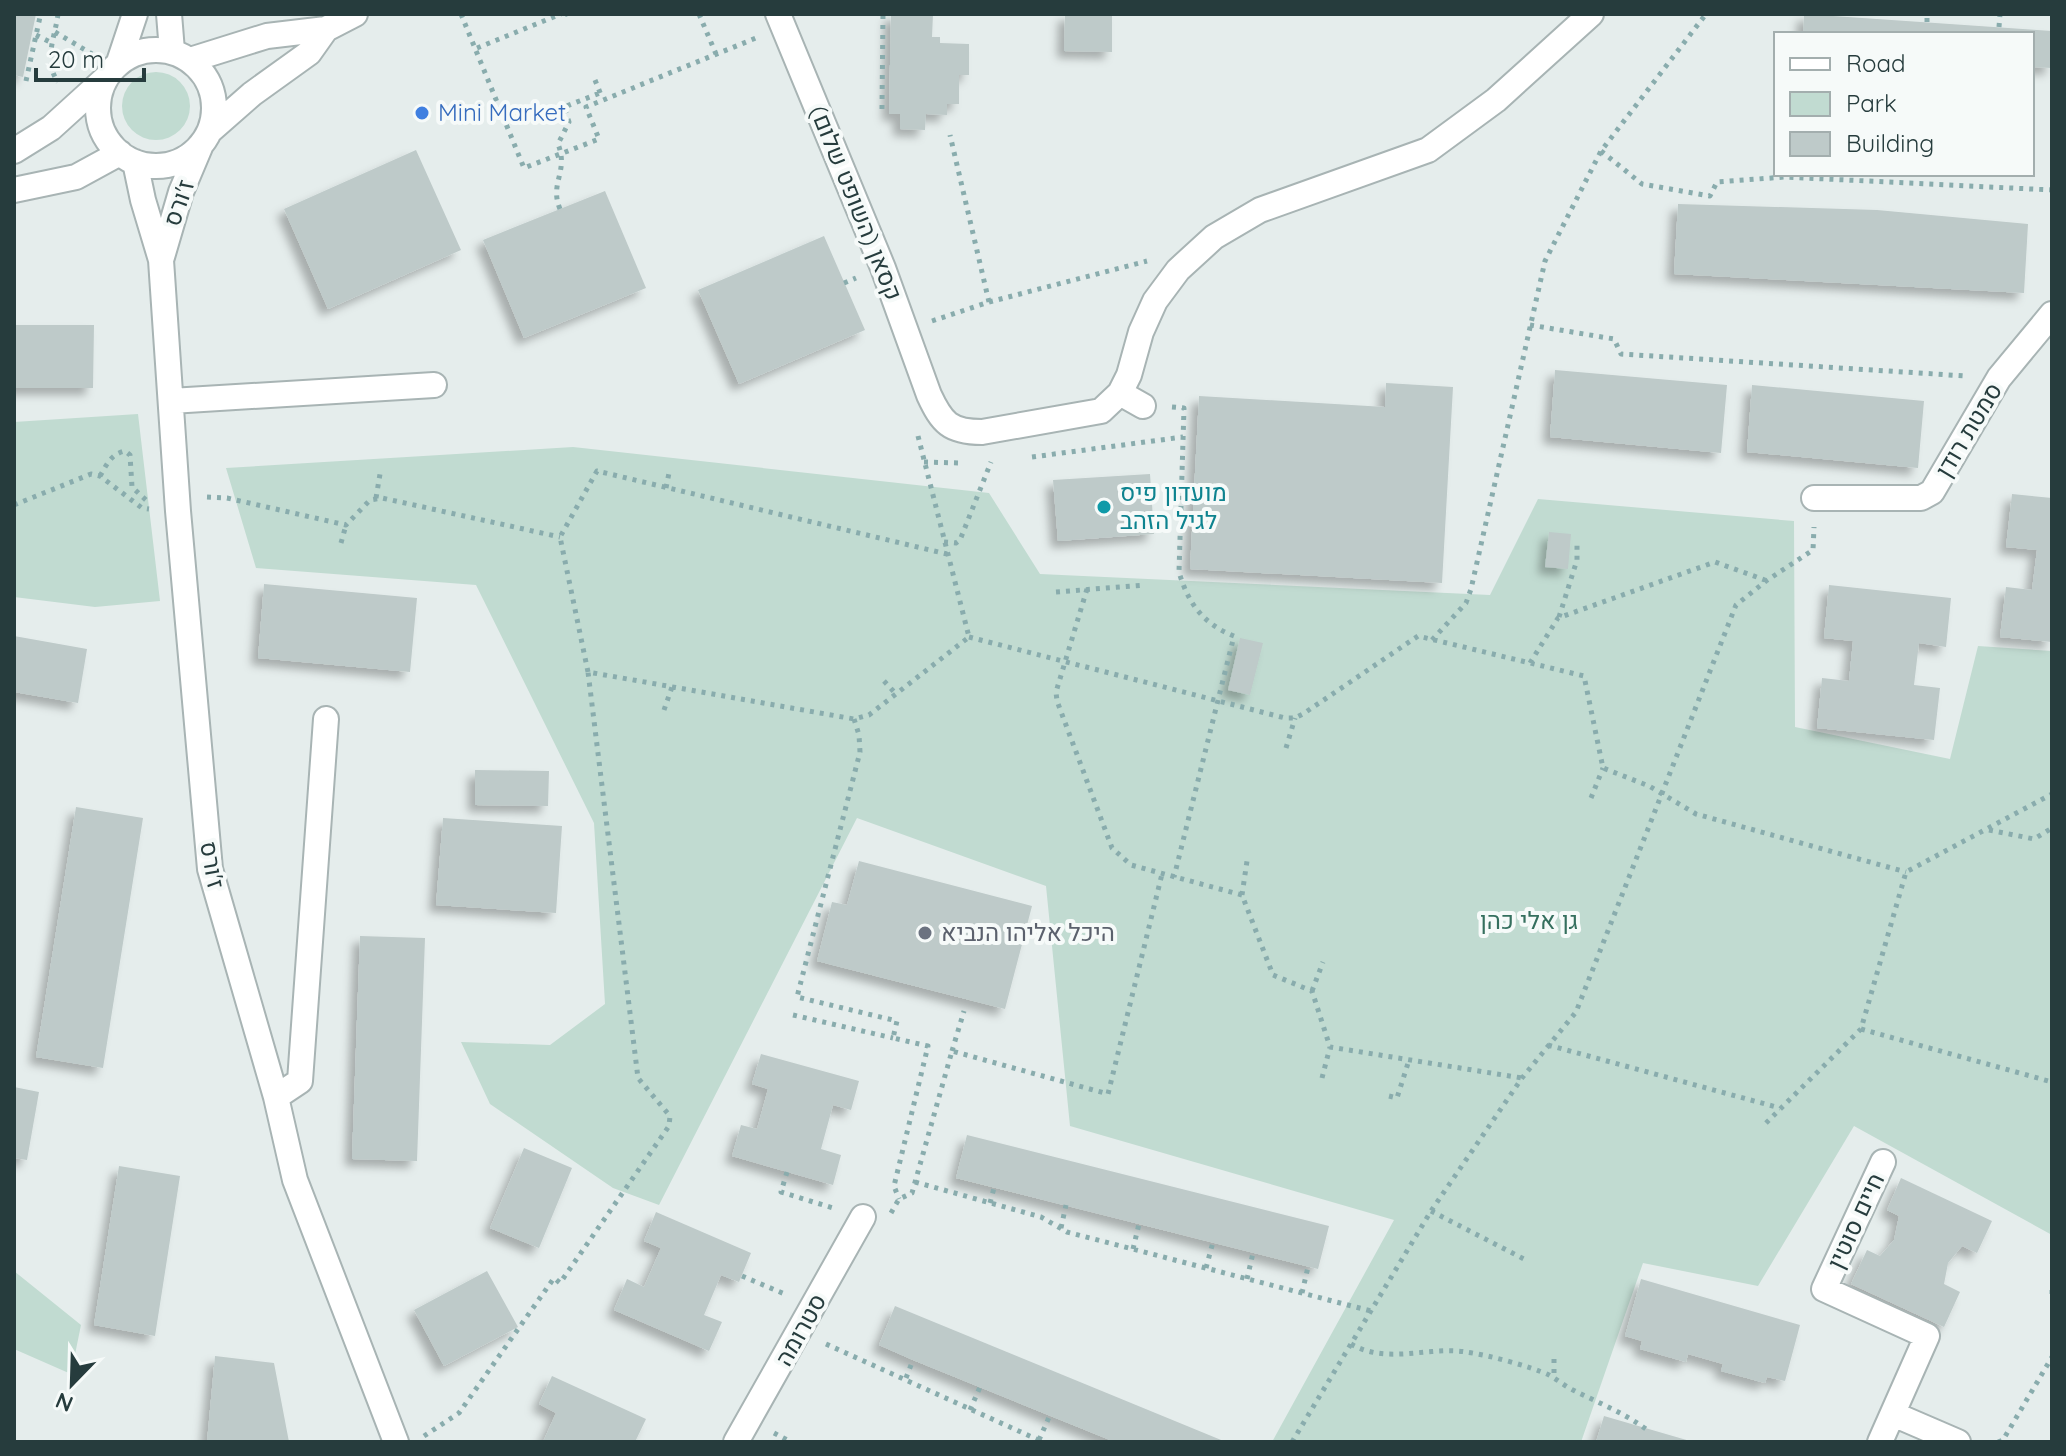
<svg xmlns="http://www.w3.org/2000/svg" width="2066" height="1456" viewBox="0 0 2066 1456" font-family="Quicksand,Heebo,sans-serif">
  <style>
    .green { fill: #c1dbd1 }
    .building { fill: #becac9; filter: url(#shadow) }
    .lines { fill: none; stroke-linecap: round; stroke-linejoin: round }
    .minor-casing { stroke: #a8b4b4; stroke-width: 28 }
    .path { stroke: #89acad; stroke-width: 5; stroke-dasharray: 4 6; stroke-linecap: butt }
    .minor { stroke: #fff; stroke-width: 24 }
    .shop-dot { fill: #3f7fe0; stroke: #f6faf9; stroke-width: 3 }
    .culture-dot { fill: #0f9aa8; stroke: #f6faf9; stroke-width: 3 }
    .worship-dot { fill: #6b7280; stroke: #f6faf9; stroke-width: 3 }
    .labels { text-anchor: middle; stroke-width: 8; stroke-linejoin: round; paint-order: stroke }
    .shop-label { font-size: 24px; fill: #366cbe; stroke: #f6faf9; text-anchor: start }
    .street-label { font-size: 24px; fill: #263c3d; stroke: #f6faf9 }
    .culture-label { font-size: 24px; fill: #0d838f; stroke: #f6faf9; text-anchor: start }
    .park-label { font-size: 24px; fill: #356f5e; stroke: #f6faf9 }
    .worship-label { font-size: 24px; fill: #5b616d; stroke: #f6faf9; text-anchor: start }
  </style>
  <defs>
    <filter id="shadow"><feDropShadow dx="-7" dy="7" stdDeviation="4" flood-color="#0004"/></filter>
  </defs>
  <rect width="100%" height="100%" fill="#e5edec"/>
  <path class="green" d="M122 106a34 34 0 1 1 68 0a34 34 0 1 1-68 0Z
    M138,414L160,601L95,607L14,597V422Z
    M573,447L989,493L1040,574L1490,595L1538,499L1794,521L1795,727L1950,759L1978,646L2052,651V1235L1854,1126L1758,1286L1643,1263L1581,1442H1272L1394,1220L1070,1126L1046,886L857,818L659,1205L613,1188L490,1104L461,1042L550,1045L605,1004L594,823L476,585L256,568L226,468Z
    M14,1271L81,1325L71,1374L14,1349Z"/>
  <path class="building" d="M14,14H36L23,77L14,75Z
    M891,14H933L932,37H940V43L969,44V75H959V104H947V115L926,114L925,130L900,129V114H889Z
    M1065,14H1112V52L1064,51Z
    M1804,14L2052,31V68L2032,67V34H1803Z
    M416,150L461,250L328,309L284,209Z
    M605,191L646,288L524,338L483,240Z
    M1678,204L1877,210L2028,224L2024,293L1674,274Z
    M824,236L865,330L739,384L698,290Z
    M14,325H94L93,388H14Z
    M1555,370L1727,385L1721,453L1550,437Z
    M1386,383L1453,387L1442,583L1190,569L1199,396L1385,407Z
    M1752,385L1924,401L1918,468L1747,452Z
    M1150,474L1154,534L1058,541L1053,480Z
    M2012,494L2052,498V642L2000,637L2006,587L2032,590L2037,550L2006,547Z
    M1549,532L1571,534L1568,569L1545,567Z
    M264,584L417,598L410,672L258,658Z
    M1829,585L1951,598L1946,647L1919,643L1914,685L1940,688L1934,740L1817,728L1822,678L1849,681L1853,641L1824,638Z
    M14,636L87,649L78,703L14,692Z
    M1240,638L1263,643L1250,695L1228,690Z
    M475,770L549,771L548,806L475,805Z
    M76,807L143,818L103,1068L36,1057Z
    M443,818L562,826L556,913L436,905Z
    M859,861L1032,906L1005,1009L817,961L832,902L847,905Z
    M360,936L425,938L417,1161L352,1159Z
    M761,1054L859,1081L851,1110L833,1105L821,1149L841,1155L833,1185L732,1156L741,1125L757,1129L768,1089L752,1084Z
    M14,1087L39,1092L27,1160L14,1158Z
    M967,1135L1329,1226L1318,1269L956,1178Z
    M524,1148L572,1168L539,1248L490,1228Z
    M119,1166L180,1176L155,1336L94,1325Z
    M1901,1178L1992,1221L1977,1253L1962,1246L1948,1263L1944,1284L1960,1292L1944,1327L1851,1284L1867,1250L1880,1256L1894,1240L1899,1216L1887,1210Z
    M656,1212L751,1253L739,1282L721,1275L704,1315L722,1322L709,1351L614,1310L627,1279L644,1287L661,1248L644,1241Z
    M487,1271L518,1327L444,1366L414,1310Z
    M1641,1279L1800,1325L1785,1381L1767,1377L1765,1383L1721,1371L1723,1364L1688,1354L1686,1362L1640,1349L1642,1341L1625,1336Z
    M895,1306L1226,1442H1115L913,1360L879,1345Z
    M215,1356L274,1363L289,1442H207Z
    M552,1376L646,1419L635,1442H543L556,1413L539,1404Z
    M1604,1416L1690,1441V1442H1596Z"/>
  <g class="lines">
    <g class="minor-casing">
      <path id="minor" d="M169,14L172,51
        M778,14L883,268L929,395C942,423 950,432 982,432L1101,411L1120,393L1129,375L1141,332L1155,301L1178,270L1214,237L1260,210L1428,150L1496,100L1591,14
        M98 108a58 58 0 1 1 116 0a58 58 0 1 1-116 0Z
        M190,60L267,36L326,29L355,14
        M119,62L135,14
        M211,130L252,94L309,53L326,29
        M14,151L51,128L105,79
        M135,162L143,200L161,260L178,511L210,869L276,1097L295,1180L396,1442
        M14,190L76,177L120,153
        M162,257L181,192L200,147
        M1120,393L1143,406
        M171,401L434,385
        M1814,498H1921L1932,492L1999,378L2052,314
        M276,1097L300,1081L326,719
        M1893,1414L1958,1442
        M736,1442L863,1217
        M1880,1442L1927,1336L1824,1289L1883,1162"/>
    </g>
    <path class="path" d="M58,14C55,38 43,60 58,82
      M461,14L524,168L599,139L586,107L756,38
      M567,14L568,16
      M699,14L716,54
      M1841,16V14
      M1927,22V14
      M1999,27L2000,14
      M55,32L92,54
      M36,35L52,43
      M477,48L561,14
      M595,80L601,95
      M26,81L40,17L36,16
      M882,109L883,14
      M1601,151L1642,184L1710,196L1717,182L1785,177L2052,190
      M560,209C549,183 569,172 558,144L569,122L564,107L600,93
      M844,283L856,278
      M989,302L1147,261
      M932,321L989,302L950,135
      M1530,325L1614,339L1621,354L1966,376
      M1172,407L1184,408L1179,572C1188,603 1203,624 1234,636L1174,877
      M918,436L969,637
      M1032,457L1183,437
      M924,462L959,463
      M100,476C107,464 111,454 125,451L130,455L132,487L147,501
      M666,488L669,473
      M207,497L227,498L346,525L370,500L382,498L560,537
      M376,498L380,474
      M14,505L91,474L100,476L142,508L149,509
      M944,542L956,543L960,540L991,462
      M341,543L346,525
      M1087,589L1056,692L1057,701L1112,848L1131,865L1242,895L1273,975L1312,991L1330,1047L1522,1078
      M1056,592L1145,585
      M1559,617L1577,560V542
      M969,637L1285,718H1295L1303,714L1418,636L1584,676L1603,768L1649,786L1696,814L1906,872
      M1432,640L1466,603L1471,589L1545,261L1601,151L1706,14
      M1530,663L1558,618L1715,562L1765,580
      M588,672L560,537L597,471L947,554
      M884,681L896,694
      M664,710L672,687
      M854,719L859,735L860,752L797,997L897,1021L893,1038L928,1046L894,1186L899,1199
      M1286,748L1295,718
      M1591,798L1603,768
      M1989,830L2034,839L2052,828
      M1242,895L1247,861
      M1312,991L1323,962
      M793,1015L893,1038
      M1861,1029L2052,1082
      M1548,1045L1780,1108
      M952,1051L964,1011
      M1322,1078L1330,1047
      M1389,1096L1397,1098L1409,1060
      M1766,1123L1861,1029L1906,872L2052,794
      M787,1172L781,1192L833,1208
      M915,1182L1041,1217L1067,1232L1371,1311
      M990,1203L994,1188
      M1431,1211L1524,1259
      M891,1213L899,1199L912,1193L952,1051L1108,1094L1162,874
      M1061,1228L1066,1205
      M1133,1249L1139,1224
      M1206,1268L1213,1242
      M742,1276L787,1295
      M1247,1279L1253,1253
      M2052,1290V1295
      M1302,1293L1308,1267
      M826,1344L1043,1442
      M1351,1344C1387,1365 1427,1346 1466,1352C1488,1355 1529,1366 1549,1375C1558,1380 1566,1387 1575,1391C1599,1403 1624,1413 1646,1429
      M1554,1359V1378
      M906,1378L913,1360
      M970,1410L980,1387
      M774,1433L791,1442
      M424,1436L459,1413L554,1278L560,1283L669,1126L670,1116L638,1078L588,672L854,719L869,715L969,637
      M1039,1440L1050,1415
      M1292,1442L1431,1211L1522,1078L1576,1012L1736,605L1766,581L1813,550L1814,527
      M1998,1442L2003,1440L2052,1357"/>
    <use href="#minor" class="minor"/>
  </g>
  <circle class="shop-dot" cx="422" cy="113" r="8"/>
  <circle class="culture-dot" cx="1104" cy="507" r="8"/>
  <circle class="worship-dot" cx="925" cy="933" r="8"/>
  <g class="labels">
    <g class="shop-label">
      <text x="438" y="121">Mini Market</text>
    </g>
    <g class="street-label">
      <text transform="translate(179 203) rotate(-70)" y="8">ז'ורס</text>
      <text transform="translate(856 203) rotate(68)" y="8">קסאן (השופט שלום)</text>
      <text transform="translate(1969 430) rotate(-59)" y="8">סמטת רודן</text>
      <text transform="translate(212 865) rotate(80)" y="8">ז'ורס</text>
      <text transform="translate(1856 1221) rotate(-65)" y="8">חיים סוטין</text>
      <text transform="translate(801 1330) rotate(-61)" y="8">סטרומה</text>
    </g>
    <g class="culture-label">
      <text x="1120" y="501">מועדון פיס<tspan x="1120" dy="28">לגיל הזהב</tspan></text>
    </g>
    <g class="park-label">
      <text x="1529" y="929">גן אלי כהן</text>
    </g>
    <g class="worship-label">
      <text x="941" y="941">היכל אליהו הנביא</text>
    </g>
  </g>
  <rect width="2066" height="1456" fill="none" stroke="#263c3d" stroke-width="32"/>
  <rect x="1774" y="32" width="260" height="144" fill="#f6faf9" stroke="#a3aeae" stroke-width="2"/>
  <rect x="1790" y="58" width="40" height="12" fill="#ffffff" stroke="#a3aeae" stroke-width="2"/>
  <text x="1846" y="72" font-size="24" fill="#263c3d">Road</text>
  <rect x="1790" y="92" width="40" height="24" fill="#c1dbd1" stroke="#a3aeae" stroke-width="2"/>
  <text x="1846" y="112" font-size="24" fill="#263c3d">Park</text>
  <rect x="1790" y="132" width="40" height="24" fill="#becac9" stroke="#a3aeae" stroke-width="2"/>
  <text x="1846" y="152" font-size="24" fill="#263c3d">Building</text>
  <g transform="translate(72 1384) rotate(203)" stroke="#f6faf9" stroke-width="6" paint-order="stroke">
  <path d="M0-6L14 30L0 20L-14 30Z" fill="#263c3d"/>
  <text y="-12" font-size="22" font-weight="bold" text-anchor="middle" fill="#263c3d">N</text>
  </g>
  <path d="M36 68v12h108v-12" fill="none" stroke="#263c3d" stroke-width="4"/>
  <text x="48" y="68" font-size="24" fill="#263c3d" stroke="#f6faf9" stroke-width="6" paint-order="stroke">20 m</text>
</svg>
